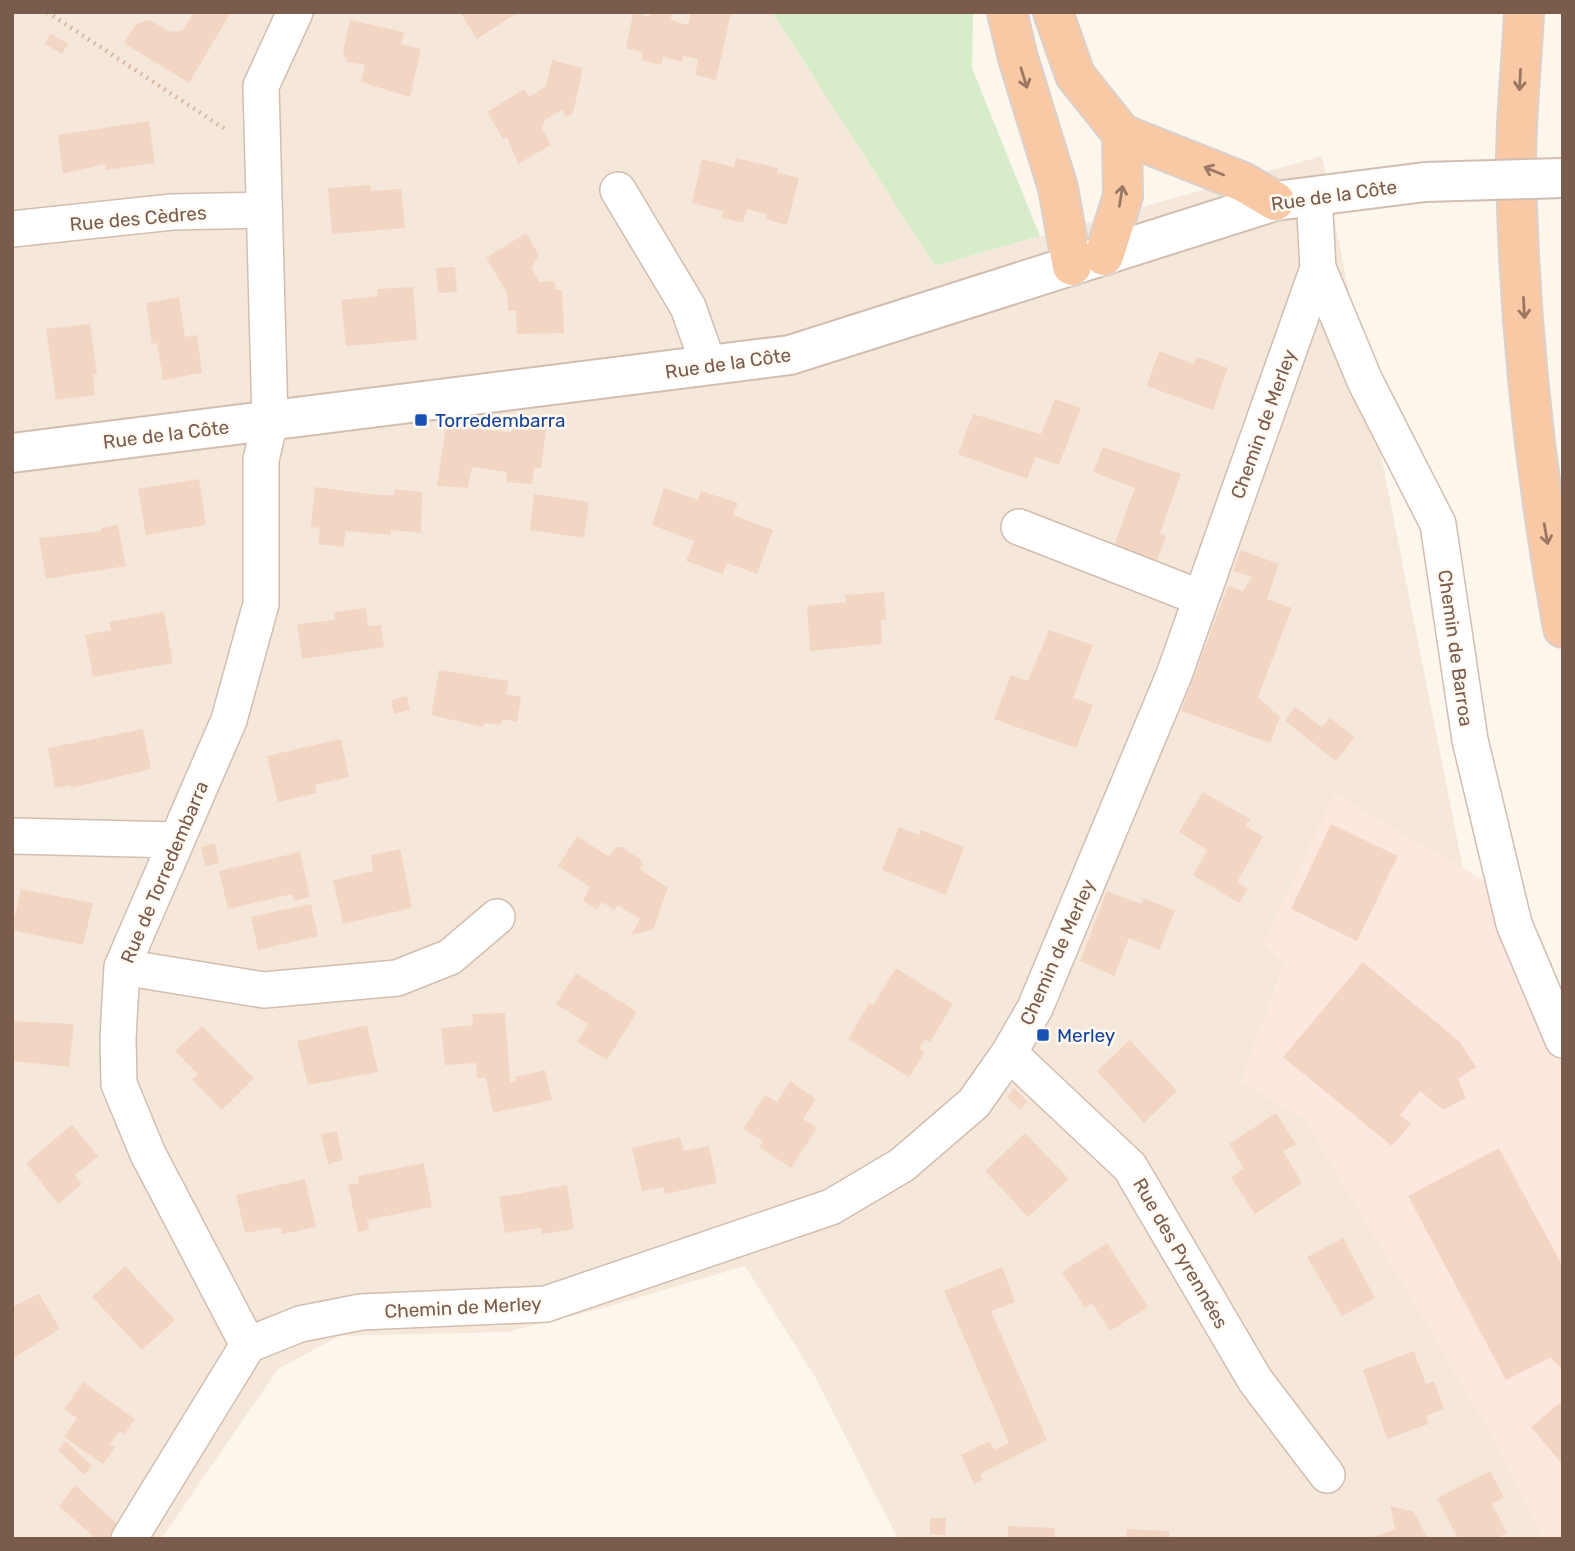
<svg xmlns="http://www.w3.org/2000/svg" width="1575" height="1551" viewBox="0 0 1575 1551" font-family="Rubik,sans-serif">
  <style>
    .residential { fill: #f5e8da }
    .commercial { fill: #fde8e0 }
    .green { fill: #d8ecc9 }
    .building { fill: #f3d5c3 }
    .lines { fill: none; stroke-linecap: round; stroke-linejoin: round }
    .minor-casing { stroke: #d1beb0; stroke-width: 38 }
    .tertiary-casing { stroke: #d1beb0; stroke-width: 42 }
    .trunk-casing { stroke: #dad1cd; stroke-width: 42 }
    .path { stroke: #d9b8a5; stroke-width: 4.5; stroke-dasharray: 2 5; stroke-linecap: butt }
    .minor { stroke: #fff; stroke-width: 35 }
    .tertiary { stroke: #fff; stroke-width: 38 }
    .trunk { stroke: #f9c8a4; stroke-width: 38 }
    .tertiary-bridge-casing { stroke: #d1beb0; stroke-width: 42; stroke-linecap: butt }
    .tertiary-bridge { stroke: #fff; stroke-width: 38 }
    .oneway { stroke: #9a7763 }
    .transit-dot { fill: #1a4fb4; stroke: #fffaf3; stroke-width: 2.5 }
    .labels { text-anchor: middle; stroke-width: 5; stroke-linejoin: round; paint-order: stroke }
    .street-label { font-size: 19px; fill: #7a5c4d; stroke: #fffaf3 }
    .transit-label { font-size: 19px; fill: #164399; stroke: #fffaf3; text-anchor: start }
  </style>
  <rect width="100%" height="100%" fill="#fdf6ec"/>
  <path class="residential" d="M12,12H772L935,266L1322,156L1463,869L1334,794L1284,964L1241,1082L1305,1119L1490,1431L1544,1539H898L815,1377L745,1266L603,1308L507,1332L339,1336L278,1369L161,1539H12Z"/>
  <path class="commercial" d="M1334,794L1492,885L1563,1041V1539H1544L1490,1431L1305,1119L1241,1082L1284,965L1263,944Z"/>
  <path class="green" d="M772,12H973L972,68L1040,236L935,266Z"/>
  <path class="building" d="M194,12H231L189,83L124,43L136,24L150,20L170,32L183,30Z
    M460,12H512L514,15L477,39Z
    M651,12L672,15L670,20L688,25L691,12L731,14L716,80L695,75L698,59L683,56L682,62L663,57L661,65L641,60L643,52L626,48L633,13L650,17Z
    M350,20L404,32L401,44L421,49L410,97L361,82L365,65L347,62L343,52Z
    M50,33L68,44L62,54L45,44Z
    M552,60L583,68L573,113L566,117L562,110L545,120L542,128L551,145L518,164L507,137L503,139L487,112L524,89L529,97L546,86Z
    M149,121L155,163L106,170L105,164L63,174L58,135Z
    M736,158L778,168L777,173L799,178L787,225L765,219L767,214L747,209L743,223L722,218L723,211L692,203L702,159L734,167Z
    M370,185L371,191L401,189L405,228L332,234L328,188Z
    M526,233L539,255L532,268L539,282L555,281V290H562L564,333L517,334L516,311H508L507,292L486,258Z
    M455,267L457,292L438,293L436,268Z
    M413,287L417,340L346,346L341,300L378,296L377,289Z
    M179,297L185,337L197,335L202,373L163,380L157,343L152,344L146,303Z
    M90,324L97,374L93,375L95,395L56,400L46,329Z
    M1159,351L1194,364L1197,357L1228,368L1213,410L1147,386Z
    M1055,399L1081,408L1059,465L1036,457L1027,479L958,454L973,414L1041,434Z
    M547,423L541,468H534L532,484L506,482L507,472L472,467L468,488L437,486L446,426L511,432L513,425Z
    M1103,447L1181,474L1160,533L1166,536L1156,564L1113,548L1135,488L1093,472Z
    M199,479L206,525L146,535L138,489Z
    M315,487L378,495H394L395,489L422,492L421,533L391,530L390,535L346,531L343,547L318,544L320,528L311,527Z
    M664,488L698,500L701,491L738,503L733,515L773,530L757,574L727,563L723,574L686,561L694,541L652,525Z
    M534,494L589,502L584,538L530,530Z
    M118,525L126,566L46,579L39,538L101,531V528Z
    M1241,550L1279,564L1267,599L1292,608L1258,697L1280,717L1270,743L1181,711L1228,586L1243,591L1252,577L1233,571Z
    M884,592L886,619L881,620L882,644L810,651L807,606L846,602L845,595Z
    M366,608L368,626L381,625L384,647L302,659L297,624L335,620L334,612Z
    M164,612L173,663L93,677L85,635L111,630L109,622Z
    M1049,630L1093,645L1073,698L1093,705L1076,748L994,719L1011,675L1028,681Z
    M439,670L509,681L506,694L521,697L517,722L502,719L501,725L484,723L483,727L431,715Z
    M407,696L410,710L394,714L391,700Z
    M1295,707L1322,727L1330,718L1355,737L1336,761L1285,721Z
    M143,729L151,769L71,788V785L55,788L48,748Z
    M341,739L349,777L315,785L317,793L278,802L267,756Z
    M1203,792L1250,819L1246,826L1263,837L1237,882L1248,889L1239,903L1193,875L1207,850L1179,832Z
    M1331,824L1398,856L1357,941L1291,909Z
    M899,827L919,835L921,830L964,847L946,895L882,870Z
    M577,836L609,857L616,847H622L640,859L643,864L640,869L668,888L653,930L631,935L640,919L618,905L614,910L602,902L597,910L583,900L590,887L558,866Z
    M215,843L219,863L205,866L201,847Z
    M400,849L412,908L343,924L333,880L373,871L371,855Z
    M300,852L310,897L294,901L292,894L228,909L219,871Z
    M21,889L93,903L83,945L12,930Z
    M1107,891L1141,904L1144,898L1175,911L1159,950L1129,938L1114,976L1080,961Z
    M311,904L318,936L258,950L251,917Z
    M1363,962L1460,1042L1476,1067L1458,1079L1466,1098L1443,1110L1420,1091L1400,1115L1411,1124L1392,1146L1283,1057Z
    M896,968L953,1004L930,1042L925,1039L919,1048L925,1052L909,1077L848,1039L869,1003L873,1005Z
    M576,973L637,1012L607,1060L577,1042L588,1024L556,1004Z
    M505,1013L510,1082L515,1081V1077L545,1070L552,1100L493,1113L486,1078H477L476,1063L445,1065L441,1028L473,1025L472,1014Z
    M12,1021L74,1024L69,1067L12,1061Z
    M367,1025L378,1072L308,1085L297,1041Z
    M202,1026L254,1078L222,1110L192,1080L198,1074L175,1051Z
    M1130,1040L1177,1091L1144,1123L1097,1071Z
    M790,1081L816,1099L803,1119L817,1128L791,1168L759,1147L763,1141L743,1129L765,1095L777,1102Z
    M1014,1088L1028,1102L1020,1110L1007,1097Z
    M1276,1113L1296,1144L1283,1151L1302,1183L1255,1214L1231,1177L1244,1169L1229,1144Z
    M72,1125L98,1156L75,1175L82,1184L58,1204L26,1163Z
    M337,1131L343,1160L328,1164L321,1134Z
    M1025,1133L1069,1179L1028,1217L985,1171Z
    M680,1137L684,1151L709,1146L717,1183L665,1194L664,1187L642,1191L632,1148Z
    M1499,1148L1563,1267V1371L1551,1357L1506,1380L1408,1196Z
    M424,1163L432,1207L367,1220L369,1230L358,1232L348,1185L359,1183L358,1176Z
    M305,1179L316,1227L282,1234L280,1227L245,1233L236,1195Z
    M567,1185L574,1229L542,1234L541,1228L505,1233L499,1197Z
    M1343,1238L1375,1298L1342,1316L1307,1257Z
    M1107,1243L1148,1307L1110,1331L1092,1303L1085,1308L1062,1272Z
    M125,1266L175,1320L142,1350L92,1297Z
    M1002,1267L1015,1302L991,1311L1047,1440L980,1474L983,1480L974,1484L961,1455L990,1441L994,1450L1009,1443L944,1291Z
    M39,1294L60,1329L12,1359V1307Z
    M1414,1351L1426,1384L1434,1381L1444,1409L1426,1416L1428,1424L1387,1439L1363,1370Z
    M83,1382L135,1419L124,1435L119,1431L110,1444L115,1447L103,1464L64,1437L77,1418L64,1409Z
    M1563,1400V1465L1531,1427Z
    M66,1441L92,1466L84,1475L58,1450Z
    M1490,1471L1504,1497L1492,1504L1507,1533L1495,1539H1458L1437,1498Z
    M75,1485L117,1524L107,1539H96L59,1506Z
    M1390,1506L1414,1512L1428,1539H1368L1395,1529Z
    M930,1518H946L945,1535L930,1534Z
    M1008,1526L1055,1528L1054,1539H1008Z
    M1127,1529L1169,1531V1539H1126Z"/>
  <g class="lines">
    <g class="minor-casing">
      <path id="minor" d="M618,190L688,307L709,366
        M12,229L172,212L264,210
        M1318,268L1365,381L1438,524L1470,740L1514,924L1563,1040
        M1019,527L1201,598
        M12,836L176,840
        M122,967L264,990L397,978L450,957L497,917
        M1009,1053L1130,1167L1255,1380L1327,1475
        M248,1345L148,1154L119,1084L118,1038L122,967L229,720L261,604V460L270,421L261,86L295,12
        M129,1539L248,1345L300,1324L361,1312L546,1304L831,1207L902,1165L974,1103L1009,1053L1035,1008L1174,675L1318,268L1314,196"/>
    </g>
    <g class="tertiary-casing">
      <path id="tertiary" d="M12,453L790,355L1275,201L1425,182"/>
    </g>
    <g class="trunk-casing">
      <path id="trunk" d="M1007,12L1018,58L1058,188L1072,266
        M1053,12L1075,75L1122,134L1243,182L1275,201
        M1524,12C1522,62 1516,112 1516,162C1518,318 1535,474 1563,628
        M1104,256L1123,196L1122,134"/>
    </g>
    <path class="path" d="M47,12L228,131"/>
    <use href="#minor" class="minor"/>
    <use href="#tertiary" class="tertiary"/>
    <use href="#trunk" class="trunk"/>
    <g class="tertiary-bridge-casing">
      <path id="tertiary-bridge" d="M1425,182L1563,178"/>
    </g>
    <use href="#tertiary-bridge" class="tertiary-bridge"/>
  </g>
  <defs><path id="oneway-shaft" d="M-6 0H5M1.5-3L5.5 0L1.5 3" fill="none" stroke-width="1.6" stroke-linecap="round" stroke-linejoin="round" transform="scale(1.75)"/></defs>
  <g class="oneway">
    <use href="#oneway-shaft" transform="translate(1024 78) rotate(73)"/>
    <use href="#oneway-shaft" transform="translate(1520 80) rotate(93)"/>
    <use href="#oneway-shaft" transform="translate(1214 171) rotate(-158)"/>
    <use href="#oneway-shaft" transform="translate(1121 196) rotate(-81)"/>
    <use href="#oneway-shaft" transform="translate(1524 308) rotate(87)"/>
    <use href="#oneway-shaft" transform="translate(1546 534) rotate(80)"/>
  </g>
  <g class="transit-dot">
    <rect x="414" y="413" width="14" height="14" rx="3.5"/>
    <rect x="1036" y="1028" width="14" height="14" rx="3.5"/>
  </g>
  <g class="labels">
    <g class="street-label">
      <text transform="translate(1334 195) rotate(-8)" y="7">Rue de la Côte</text>
      <text transform="translate(138 218) rotate(-5)" y="7">Rue des Cèdres</text>
      <text transform="translate(728 363) rotate(-8)" y="7">Rue de la Côte</text>
      <text transform="translate(1263 424) rotate(-70)" y="7">Chemin de Merley</text>
      <text transform="translate(166 434) rotate(-7)" y="7">Rue de la Côte</text>
      <text transform="translate(1456 648) rotate(82)" y="7">Chemin de Barroa</text>
      <text transform="translate(164 872) rotate(-67)" y="7">Rue de Torredembarra</text>
      <text transform="translate(1057 952) rotate(-66)" y="7">Chemin de Merley</text>
      <text transform="translate(1181 1253) rotate(60)" y="7">Rue des Pyrennées</text>
      <text transform="translate(463 1307) rotate(-3)" y="7">Chemin de Merley</text>
    </g>
    <g class="transit-label">
      <text x="435" y="427">Torredembarra</text>
      <text x="1057" y="1042">Merley</text>
    </g>
  </g>
  <rect width="1575" height="1551" fill="none" stroke="#7a5c4d" stroke-width="28"/>
</svg>
